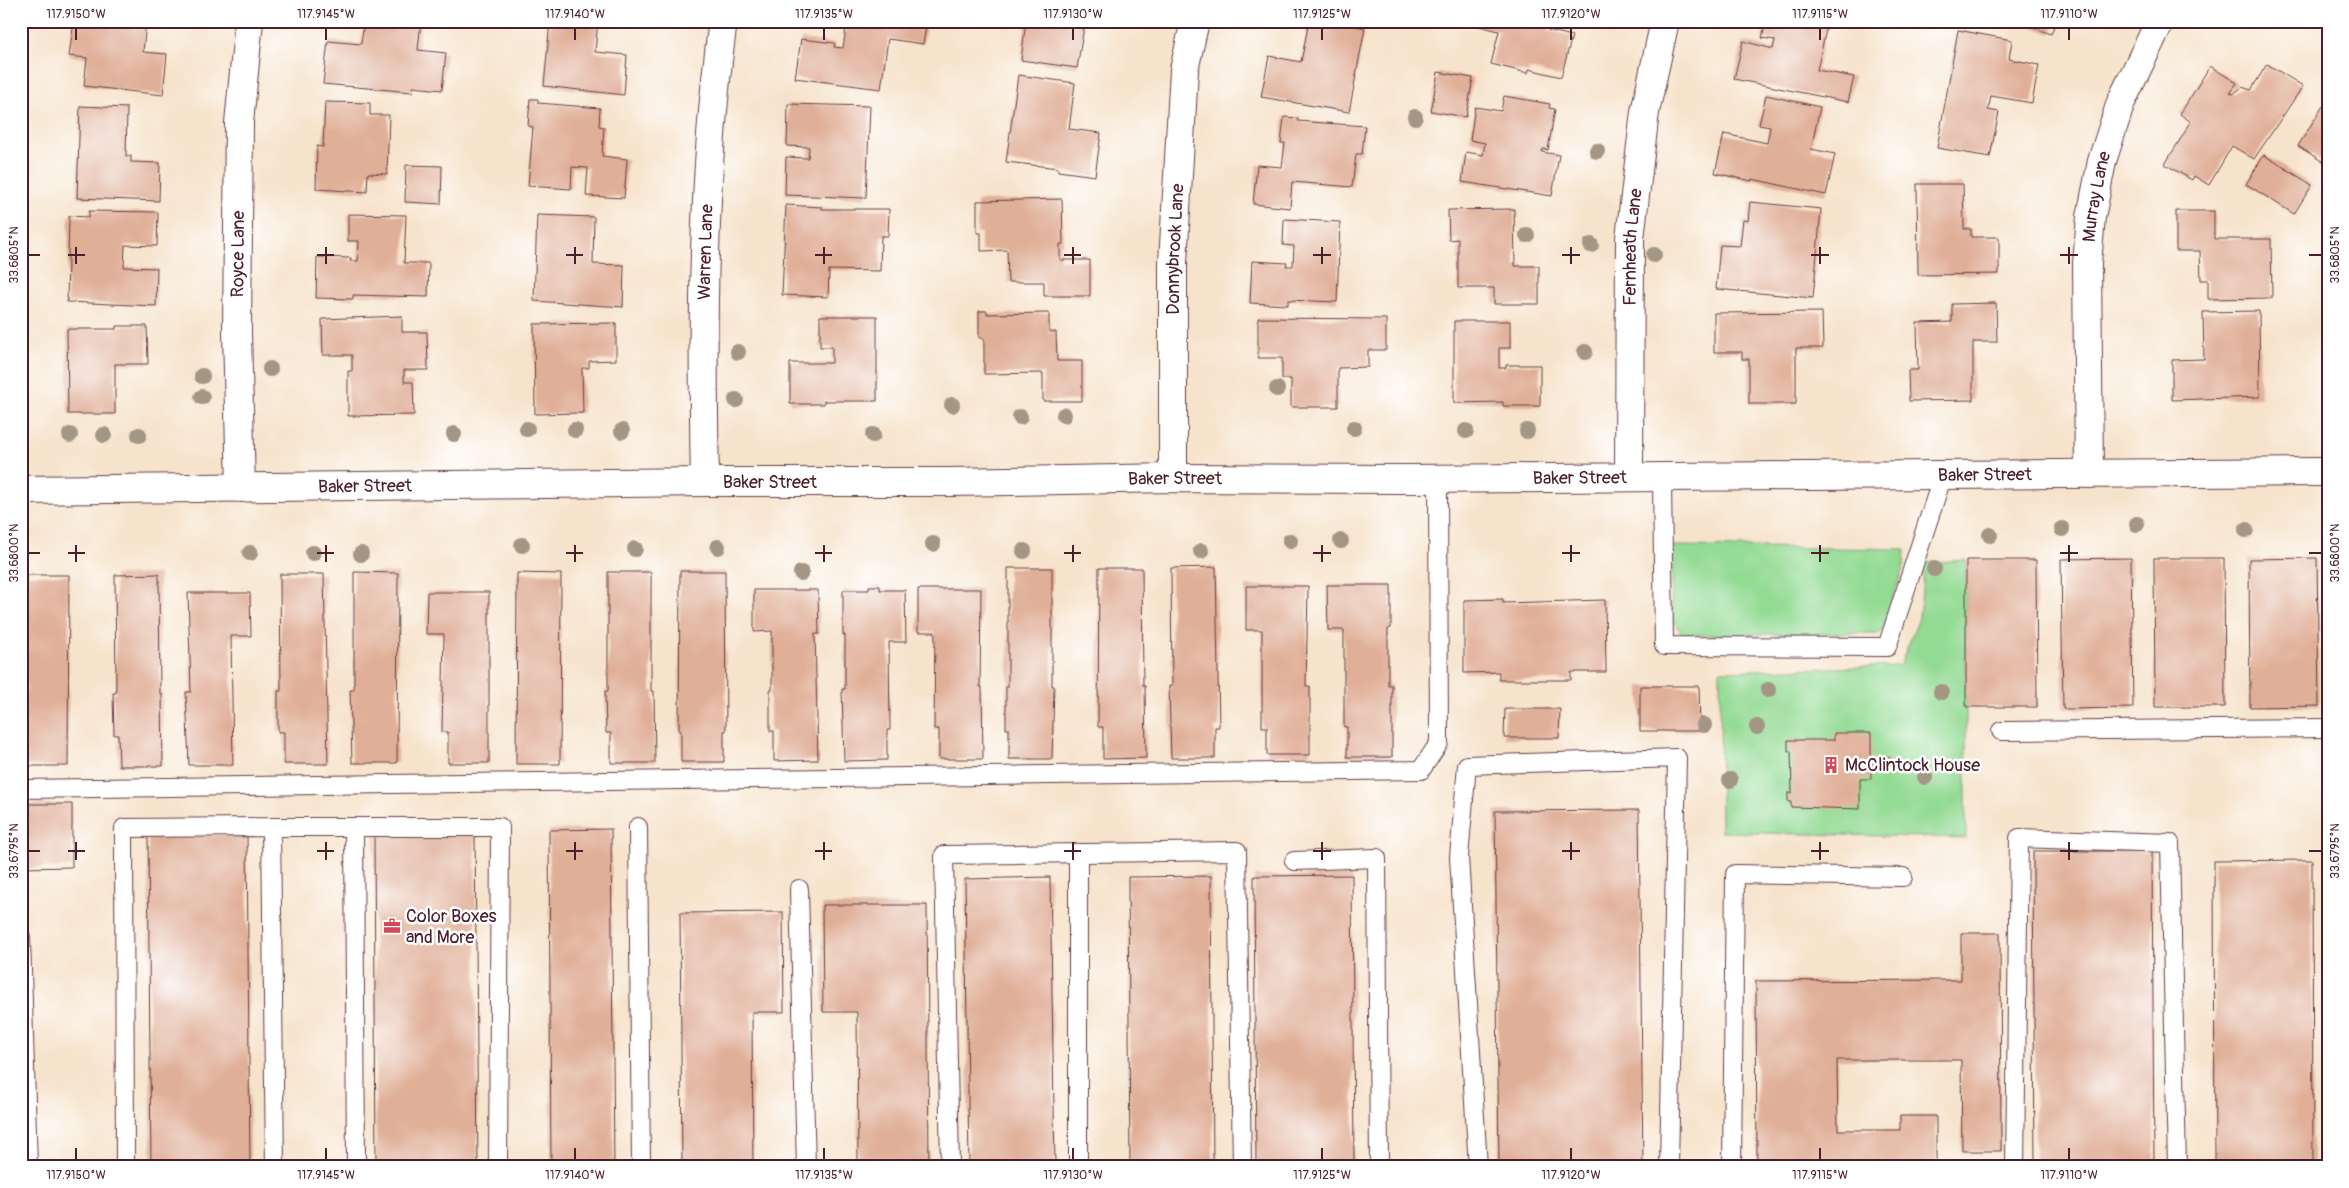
<svg xmlns="http://www.w3.org/2000/svg" width="2349" height="1188" viewBox="0 0 2349 1188" font-family="Pangolin,sans-serif">
  <style>
    .green { fill: #93da93; stroke: #6e7c5f }
    .building { fill: #e0af97 }
    .lines { fill: none; stroke-linecap: round; stroke-linejoin: round }
    .lane-casing { stroke: #643c43; stroke-width: 20 }
    .street-casing { stroke: #643c43; stroke-width: 30 }
    .secondary-casing { stroke: #643c43; stroke-width: 30 }
    .lane { stroke: #fff; stroke-width: 18 }
    .street { stroke: #fff; stroke-width: 28 }
    .secondary { stroke: #fff; stroke-width: 28 }
    .tree { fill: #a49684 }
    .ticks { fill: none; stroke: #4a1f2b; stroke-width: 2 }
    .labels { text-anchor: middle; stroke-width: 5; stroke-linejoin: round; paint-order: stroke }
    .street-label { font-size: 18px; fill: #4a1f2b; stroke: #fff }
    .poi-label { font-size: 18px; fill: #4a1f2b; stroke: #fff; text-anchor: start }
    .neatline { fill: none; stroke: #4a1f2b; stroke-width: 2 }
    .ticks-label { font-size: 12px; text-anchor: middle; fill: #4a1f2b }
  </style>
  <rect width="100%" height="100%" fill="#fff"/>
  <filter id="ink" filterUnits="userSpaceOnUse"><feTurbulence type="fractalNoise" baseFrequency=".02" numOctaves="2"/><feDisplacementMap in="SourceGraphic" scale="10" xChannelSelector="R" yChannelSelector="G"/><feConvolveMatrix kernelMatrix="1 2 1 2 8 2 1 2 1" color-interpolation-filters="sRGB"/></filter>
  <filter id="wash" filterUnits="userSpaceOnUse"><feTurbulence type="fractalNoise" baseFrequency=".0096" numOctaves="4" result="noise"/><feDisplacementMap in="SourceGraphic" scale="20" xChannelSelector="R" yChannelSelector="G"/><feGaussianBlur stdDeviation="1.12" result="paint"/><feColorMatrix in="noise" values="0 0 0 0 0 0 0 0 0 0 0 0 0 0 0 0 0 1.4 0 .05"/><feComposite in="paint" operator="in"/></filter>
  <g filter="url(#wash)">
    <rect width="100%" height="100%" fill="#f6e3cb"/>
    <path class="green" d="M1673,546L1905,549L1904,565L1881,633L1684,635L1671,619Z
      M1966,560V838L1721,832L1720,671L1900,666L1919,618L1925,563Z"/>
    <g id="blocks">
      <path class="building" d="M74,21L146,22L143,52L167,54L163,95L84,86L87,58L69,56Z
        M364,21H421L418,50L446,53L442,90L413,87L412,92L323,84L328,41L361,44Z
        M550,21H598L595,52L627,55L624,95L544,86Z
        M835,21H927L923,44L888,39L881,89L795,78L801,39L835,43L834,47L843,48L846,28L834,26Z
        M1026,21H1085L1077,68L1021,60Z
        M1309,21H1332L1365,28L1349,112L1261,97L1269,56L1301,62Z
        M1380,21H1397L1396,25Z
        M1476,21H1550L1548,30L1572,36L1561,77L1529,69L1528,73L1491,64L1499,31L1475,25Z
        M1766,21H1828L1817,70L1854,77L1848,102L1734,79L1743,41L1773,49L1775,40L1762,38Z
        M2018,21H2056L2051,34Z
        M1958,30L2012,40L2009,59L2039,65L2032,103L1991,96L1988,110L1999,112L1990,157L1937,148Z
        M2267,64L2303,86L2254,159L2232,146L2209,185L2194,176L2192,180L2165,164L2191,122L2180,114L2210,66L2237,83L2230,92L2233,94L2242,87L2251,90Z
        M1438,72L1473,78L1466,117L1431,111Z
        M1018,75L1075,83L1069,129L1101,133L1095,176L1058,171V168L1006,162Z
        M1766,95L1820,107L1811,149L1835,154L1826,195L1752,179V181L1715,173L1724,134L1767,143L1770,127L1759,125Z
        M1504,96L1550,104L1549,108L1555,109L1548,150L1543,149L1542,152L1559,155L1552,196L1462,182L1466,152L1483,155L1485,143L1470,140L1475,107L1501,111Z
        M530,99H538V103L600,108L599,126L604,127L602,156L627,159L624,198L586,196L588,168L572,167L571,189L528,186L533,127L528,126Z
        M325,102L370,103V115H389L387,174L368,173L367,192L316,189L317,146L323,147Z
        M788,104L870,106L866,198L785,195L786,157L808,158L809,147L787,146Z
        M2328,105V165L2298,146L2323,106L2326,108Z
        M80,106L127,108L126,156H131V162L160,163L159,201L77,198Z
        M1284,117L1298,118V121L1365,126L1362,154H1356L1352,187L1292,182L1290,208L1253,204L1257,165L1282,167L1285,143H1281Z
        M2264,155L2312,185L2294,214L2246,184Z
        M406,165L442,166L441,204L405,202Z
        M1917,184H1963L1964,229H1971V237H1999V274L1918,275Z
        M1062,199L1063,244H1060V260H1090V296H1044V282H1008L1007,250L981,251V233H977V201Z
        M1750,202L1821,209L1813,298L1716,289L1720,245L1740,246L1743,220L1748,221Z
        M786,205L822,207V209H889L888,236H881L880,271L829,270L828,297L782,295Z
        M1514,209L1515,266H1539V304H1494V288H1458V239L1449,240L1448,210Z
        M89,211L158,212L157,246L125,245L124,267L157,268L156,306L67,302L69,216L89,217Z
        M2176,211H2214V239H2271L2272,298L2208,299V280H2201L2200,251H2176Z
        M348,214L406,215L404,263H429L428,297L353,295V299L316,298L317,257L351,258L350,261H358L359,241H348Z
        M537,215L594,217L593,264L624,265L623,307L534,301Z
        M1284,219L1340,222L1337,302L1288,300V305L1250,303L1252,261L1287,263L1286,266H1293L1294,246L1283,245Z
        M1996,303L1997,342H1973V400L1909,401L1908,370H1918L1917,323L1952,322V304Z
        M979,311H987V314L1049,313V332H1056L1057,361H1082V401H1043V373L984,374V338H979Z
        M2259,311L2260,397L2172,400V360L2204,359L2203,312Z
        M1822,312L1823,348H1796V404H1749V359H1742V352H1714V313Z
        M402,316V332H427L428,370H404V382H413L414,415L348,416V371H352V355H323L322,319Z
        M820,316H877V401H824V404H790V363H832V347H820Z
        M1258,318L1386,319V350H1368V367L1338,368V407H1291V379H1282V358H1258Z
        M1454,321H1510V348H1499V368H1506V365H1540V406H1503V402L1454,403Z
        M616,323V360L589,361V368H582L583,413L535,414L534,324Z
        M116,326H147L148,364H115V414H68L67,329H116Z
        M2131,558L2133,708L2063,709L2061,559Z
        M2154,558H2224L2225,707H2155Z
        M2317,558L2319,706L2250,707L2249,559Z
        M1966,560H2036L2037,707H1966Z
        M1216,567L1219,727H1215V758H1171L1169,686H1172L1171,568Z
        M1008,568H1052V686H1054L1052,759H1009V729H1006V687H1008Z
        M1099,568H1142L1143,686H1145L1146,758L1103,759V727H1098Z
        M680,571H725L726,731H724V762H681V731H679Z
        M354,572L398,573L397,763H352L350,690H354Z
        M608,572H651V691H654L655,763H611V733H606L605,691H608Z
        M517,573L561,574L560,764H516Z
        M159,574L160,693H162L163,766H119L118,735H114L113,693H116L115,575Z
        M280,574H324L328,764H284V732H278V691H281Z
        M26,575H69L68,766H24L22,695H26Z
        M1327,585H1391V628L1388,629V685H1392V757H1347V727H1344V630H1328Z
        M869,586H880V590H905L906,642H889L890,730H887V760L844,761L842,689H845V635H843V590H869Z
        M1246,586H1308L1306,686H1310V755H1267V727H1262V630H1246Z
        M918,589H981L980,687H982L983,759H939V729H934L935,632H918Z
        M754,590H818L819,634H815L818,760L774,761V731H770V690H772V631L754,632Z
        M427,592H489V763H448V732H442L444,634H426Z
        M188,593H250L251,636H231L233,765H189L186,692H191Z
        M1503,599V603L1605,600L1606,672H1571V680H1499V672L1464,673V600Z
        M1640,686H1699L1700,731H1640Z
        M1505,709H1560L1559,738H1504Z
        M1834,733H1871V779H1860V809L1791,807V802H1788V793H1792L1791,751H1788V740H1834Z
        M21,804H72V867L21,868Z
        M1639,810L1643,1167H1499L1495,811Z
        M611,829L614,1167H551L549,830Z
        M475,833L478,1167H376L374,834Z
        M148,835H247L250,1167H151Z
        M2033,851H2152L2154,1167H2035Z
        M2312,860L2313,1167H2215L2214,861Z
        M1352,875L1354,1167H1256L1254,876Z
        M1211,876L1213,1167H1130L1128,877Z
        M1050,877L1055,1167H969L965,879Z
        M822,905H927L929,1167H858L857,1012H823Z
        M783,912L784,1012H752L753,1167H682L680,913Z
        M1961,933H2000L2001,1151H1962L1961,1060H1837L1838,1130H1900V1116H1936V1167H1757L1756,981L1961,980Z"/>
    </g>
  </g>
  <g filter="url(#ink)">
    <use href="#blocks" fill-opacity="0" stroke="#643c43" stroke-width="1"/>
    <g class="lines">
      <g class="lane-casing">
        <path id="lane" d="M1662,477L1664,646L1887,647L1943,475
          M2001,731L2328,728
          M21,789L1421,770L1439,743L1438,479
          M354,827H500L498,1167
          M638,827L641,1167
          M1078,853V1167
          M1294,861L1377,858L1379,1167
          M799,889L806,1167
          M21,937L28,1167
          M125,1167L124,828L271,827
          M275,1167L271,827H354L356,1167
          M950,1167L944,855L1237,851L1242,1167
          M1478,1167L1459,857L1467,765L1677,758L1669,1167
          M1732,1167L1735,874L1903,877
          M2015,1167L2019,838L2170,843L2177,1167"/>
      </g>
      <g class="street-casing">
        <g id="street">
          <path id="s1" d="M2089,474L2087,263L2091,217L2102,161L2121,102L2160,21"/>
          <path id="s2" d="M1629,477L1630,238L1645,112L1665,21"/>
          <path id="s3" d="M1173,478V263L1184,70L1195,21"/>
          <path id="s4" d="M705,482C702,329 702,174 723,21"/>
          <path id="s5" d="M241,488L237,332L239,123L249,21"/>
        </g>
      </g>
      <g class="secondary-casing">
        <g id="secondary">
          <path id="s6" d="M21,490L705,482H950L1173,478L1407,479L2328,472"/>
        </g>
      </g>
      <use href="#lane" class="lane"/>
      <use href="#street" class="street"/>
      <use href="#secondary" class="secondary"/>
    </g>
    <g class="tree">
      <circle cx="1415" cy="117" r="8"/>
      <circle cx="1597" cy="151" r="8"/>
      <circle cx="1527" cy="235" r="8"/>
      <circle cx="1591" cy="245" r="8"/>
      <circle cx="1654" cy="255" r="8"/>
      <circle cx="738" cy="352" r="8"/>
      <circle cx="1585" cy="352" r="8"/>
      <circle cx="270" cy="369" r="8"/>
      <circle cx="202" cy="376" r="8"/>
      <circle cx="1277" cy="389" r="8"/>
      <circle cx="202" cy="397" r="8"/>
      <circle cx="736" cy="400" r="8"/>
      <circle cx="952" cy="405" r="8"/>
      <circle cx="1064" cy="415" r="8"/>
      <circle cx="1020" cy="417" r="8"/>
      <circle cx="1354" cy="428" r="8"/>
      <circle cx="527" cy="429" r="8"/>
      <circle cx="575" cy="430" r="8"/>
      <circle cx="622" cy="431" r="8"/>
      <circle cx="1466" cy="431" r="8"/>
      <circle cx="1527" cy="431" r="8"/>
      <circle cx="454" cy="434" r="8"/>
      <circle cx="70" cy="435" r="8"/>
      <circle cx="104" cy="435" r="8"/>
      <circle cx="139" cy="435" r="8"/>
      <circle cx="873" cy="435" r="8"/>
      <circle cx="2137" cy="524" r="8"/>
      <circle cx="2062" cy="529" r="8"/>
      <circle cx="2246" cy="530" r="8"/>
      <circle cx="1990" cy="535" r="8"/>
      <circle cx="1290" cy="541" r="8"/>
      <circle cx="1341" cy="541" r="8"/>
      <circle cx="933" cy="544" r="8"/>
      <circle cx="522" cy="545" r="8"/>
      <circle cx="718" cy="547" r="8"/>
      <circle cx="635" cy="549" r="8"/>
      <circle cx="1024" cy="551" r="8"/>
      <circle cx="1201" cy="551" r="8"/>
      <circle cx="250" cy="553" r="8"/>
      <circle cx="313" cy="553" r="8"/>
      <circle cx="361" cy="554" r="8"/>
      <circle cx="1934" cy="569" r="8"/>
      <circle cx="801" cy="573" r="8"/>
      <circle cx="1768" cy="690" r="8"/>
      <circle cx="1941" cy="692" r="8"/>
      <circle cx="1704" cy="725" r="8"/>
      <circle cx="1757" cy="727" r="8"/>
      <circle cx="1885" cy="763" r="8"/>
      <circle cx="1925" cy="777" r="8"/>
      <circle cx="1730" cy="780" r="8"/>
    </g>
  </g>
  <path class="ticks" d="M76,28V40M326,28V40M575,28V40M824,28V40M1073,28V40M1322,28V40M1571,28V40M1820,28V40M2069,28V40M76,247V264M326,247V264M575,247V264M824,247V264M1073,247V264M1322,247V264M1571,247V264M1820,247V264M2069,247V264M28,255H40M68,255H85M317,255H334M566,255H583M815,255H832M1064,255H1081M1313,255H1331M1562,255H1580M1811,255H1829M2060,255H2078M2309,255H2322M76,545V562M326,545V562M575,545V562M824,545V562M1073,545V562M1322,545V562M1571,545V562M1820,545V562M2069,545V562M28,553H40M68,553H85M317,553H334M566,553H583M815,553H832M1064,553H1081M1313,553H1331M1562,553H1580M1811,553H1829M2060,553H2078M2309,553H2322M76,842V860M326,842V860M575,842V860M824,842V860M1073,842V860M1322,842V860M1571,842V860M1820,842V860M2069,842V860M28,851H40M68,851H85M317,851H334M566,851H583M815,851H832M1064,851H1081M1313,851H1331M1562,851H1580M1811,851H1829M2060,851H2078M2309,851H2322M76,1148V1160M326,1148V1160M575,1148V1160M824,1148V1160M1073,1148V1160M1322,1148V1160M1571,1148V1160M1820,1148V1160M2069,1148V1160"/>
  <defs>
    <g id="building-bare" transform="scale(1.35)"><path d="M-4-6H4V6H1V3H-1V6H-4ZM-2.5-4.3h1.7v1.8h-1.7ZM.8-4.3h1.7v1.8H.8ZM-2.5-1h1.7V.8h-1.7ZM.8-1h1.7V.8H.8Z" fill="#d1495b" stroke="#fff" stroke-width="2.5" paint-order="stroke"/></g>
    <g id="office-bare" transform="scale(1.35)"><path d="M-6-3h4V-5.5h4V-3h4V5H-6ZM-1-4.5V-3h2v-1.5ZM-6 0V1H6V0Z" fill="#d1495b" stroke="#fff" stroke-width="2.5" paint-order="stroke"/></g>
  </defs>
  <g fill-rule="evenodd">
    <use href="#building-bare" x="1831" y="765"/>
    <use href="#office-bare" x="392" y="926"/>
  </g>
  <g class="labels">
    <g class="street-label">
      <text dy="6" stroke="none"><textPath href="#s1" startOffset="278">Murray Lane</textPath></text>
      <text dy="6" stroke="none"><textPath href="#s2" startOffset="230">Fernheath Lane</textPath></text>
      <text dy="6" stroke="none"><textPath href="#s3" startOffset="229">Donnybrook Lane</textPath></text>
      <text dy="6" stroke="none"><textPath href="#s4" startOffset="230">Warren Lane</textPath></text>
      <text dy="6" stroke="none"><textPath href="#s5" startOffset="234">Royce Lane</textPath></text>
      <text dy="6" stroke="none"><textPath href="#s6" startOffset="1964">Baker Street</textPath></text>
      <text dy="6" stroke="none"><textPath href="#s6" startOffset="1559">Baker Street</textPath></text>
      <text dy="6" stroke="none"><textPath href="#s6" startOffset="1154">Baker Street</textPath></text>
      <text dy="6" stroke="none"><textPath href="#s6" startOffset="749">Baker Street</textPath></text>
      <text dy="6" stroke="none"><textPath href="#s6" startOffset="344">Baker Street</textPath></text>
    </g>
    <g class="poi-label">
      <text x="1845" y="771">McClintock House</text>
      <text x="406" y="922">Color Boxes<tspan x="406" dy="21">and More</tspan></text>
    </g>
  </g>
  <rect width="2349" height="1188" fill="none" stroke="#fff" stroke-width="55"/>
  <rect x="28" y="28" width="2294" height="1132" class="neatline"/>
  <g class="ticks-label">
    <text x="76" y="18">117.9150°W</text>
    <text x="326" y="18">117.9145°W</text>
    <text x="575" y="18">117.9140°W</text>
    <text x="824" y="18">117.9135°W</text>
    <text x="1073" y="18">117.9130°W</text>
    <text x="1322" y="18">117.9125°W</text>
    <text x="1571" y="18">117.9120°W</text>
    <text x="1820" y="18">117.9115°W</text>
    <text x="2069" y="18">117.9110°W</text>
    <text transform="translate(14 255) rotate(-90)" y="4">33.6805°N</text>
    <text transform="translate(2335 255) rotate(-90)" y="4">33.6805°N</text>
    <text transform="translate(14 553) rotate(-90)" y="4">33.6800°N</text>
    <text transform="translate(2335 553) rotate(-90)" y="4">33.6800°N</text>
    <text transform="translate(14 851) rotate(-90)" y="4">33.6795°N</text>
    <text transform="translate(2335 851) rotate(-90)" y="4">33.6795°N</text>
    <text x="76" y="1179">117.9150°W</text>
    <text x="326" y="1179">117.9145°W</text>
    <text x="575" y="1179">117.9140°W</text>
    <text x="824" y="1179">117.9135°W</text>
    <text x="1073" y="1179">117.9130°W</text>
    <text x="1322" y="1179">117.9125°W</text>
    <text x="1571" y="1179">117.9120°W</text>
    <text x="1820" y="1179">117.9115°W</text>
    <text x="2069" y="1179">117.9110°W</text>
  </g>
</svg>
